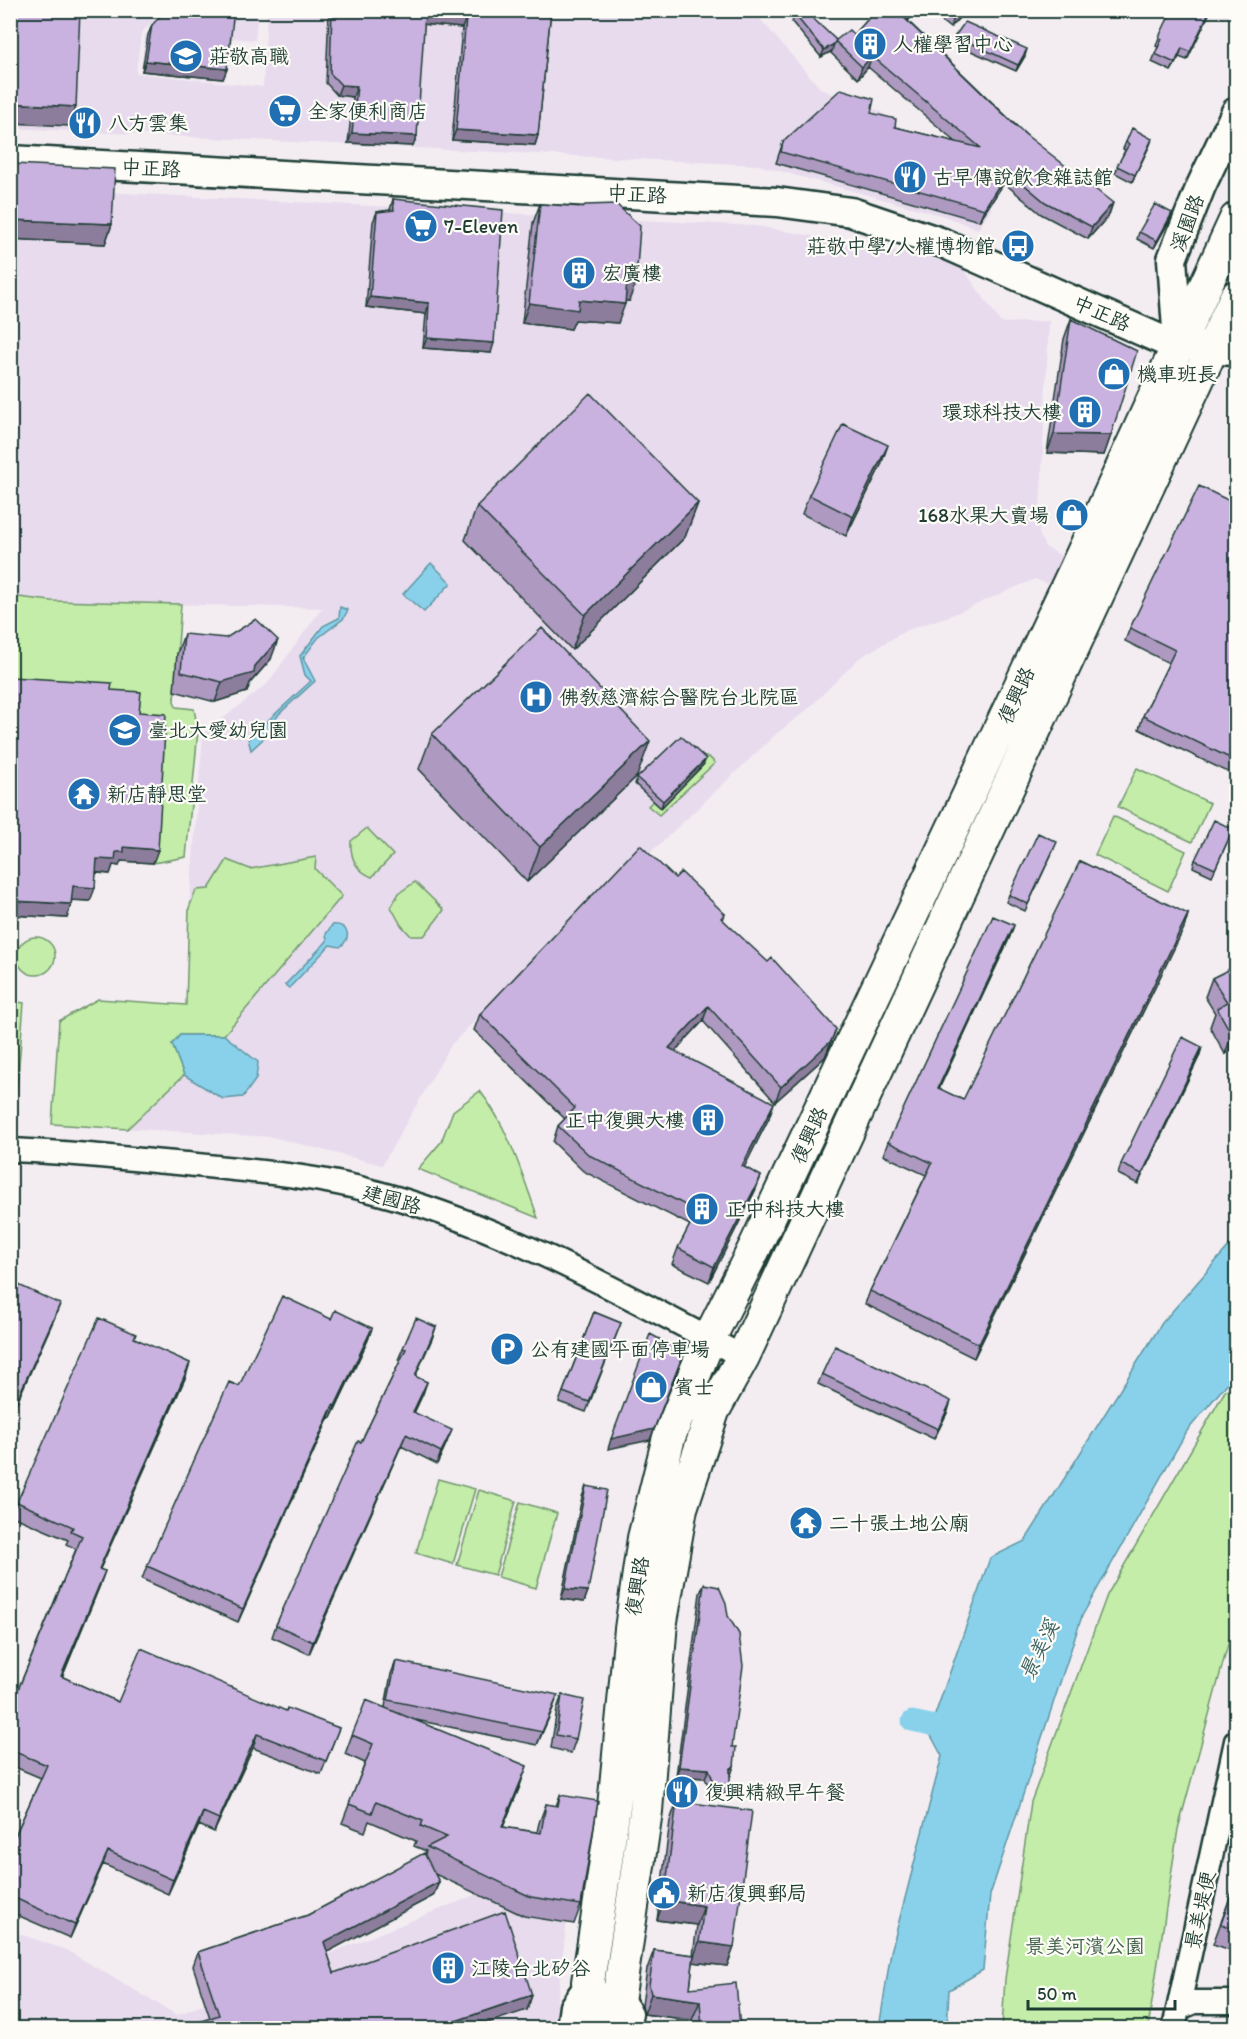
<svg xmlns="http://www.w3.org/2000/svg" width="1247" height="2039" viewBox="0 0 1247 2039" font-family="Itim,'LXGW WenKai TC',sans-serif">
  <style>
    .built { fill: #e7dbed }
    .green { fill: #c3eda8; stroke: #71956e; stroke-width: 1.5 }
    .water { fill: #89d1eb; stroke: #5f96a2; stroke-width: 1.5 }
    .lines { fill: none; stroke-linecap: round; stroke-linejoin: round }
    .canal { stroke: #89d1eb; stroke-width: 21 }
    .minor-casing { stroke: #1f3d34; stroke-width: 27 }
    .tertiary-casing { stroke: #1f3d34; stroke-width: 33 }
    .secondary-casing { stroke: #1f3d34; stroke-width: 36 }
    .minor { stroke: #fdfcf7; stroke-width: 22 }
    .tertiary { stroke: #fdfcf7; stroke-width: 28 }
    .secondary { stroke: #fdfcf7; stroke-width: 32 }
    .wall { fill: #ae99c1; stroke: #1f3d34; stroke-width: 1.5 }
    .shaded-wall { fill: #8d7d9d; stroke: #1f3d34; stroke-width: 1.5 }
    .building { fill: #cab2e0; stroke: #1f3d34; stroke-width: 1.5 }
    .labels { text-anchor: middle; stroke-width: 4.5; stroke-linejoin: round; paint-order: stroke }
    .poi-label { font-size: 20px; fill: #1f3d34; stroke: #fdfcf7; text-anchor: start }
    .street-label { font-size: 20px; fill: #1f3d34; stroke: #fdfcf7 }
    .park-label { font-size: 20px; fill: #40604b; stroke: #fdfcf7 }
    .water-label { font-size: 21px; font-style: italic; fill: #3a6262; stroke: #fdfcf7 }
  </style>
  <rect width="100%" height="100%" fill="#f3edf2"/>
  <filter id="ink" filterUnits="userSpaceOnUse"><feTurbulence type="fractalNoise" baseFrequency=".0167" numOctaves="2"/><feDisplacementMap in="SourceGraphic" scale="12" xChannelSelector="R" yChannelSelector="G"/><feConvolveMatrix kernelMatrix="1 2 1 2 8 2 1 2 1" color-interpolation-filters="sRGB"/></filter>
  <g filter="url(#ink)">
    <path class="built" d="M10,11H164L141,33L136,73L263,87L267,11H753L820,88L842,99L880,111L992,208L978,229L944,216L758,165L11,128Z
      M169,11H258L255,40L231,38L225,81L141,72L145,35Z
      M10,187L756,226L959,262L1001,323L1049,321L1039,533L1045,547L1066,558L1053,586L1035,579L952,615L907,630L859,658L808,709L776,734L662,842L570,923L451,1045L382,1165L272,1137L52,1124L59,1021L98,999L186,1005L189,908L203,734L267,684L322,608L51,601L11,596Z
      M515,1879L567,1920L554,2028H11V1931L66,1950L177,2015Z"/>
    <path class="green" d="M10,596L51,601L181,604L174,701L176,707L194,709L198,731L186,857L153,863L161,727L11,691Z
      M694,757H709L715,763L659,815L648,806L653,801L661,808Z
      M1137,768L1210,803L1192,842L1118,807Z
      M1113,816L1186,851L1168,891L1095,855Z
      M367,828L393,855L372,877C356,871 350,858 351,841Z
      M316,857L315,869L342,896L224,1035H180L172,1044L184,1075L127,1129L52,1124L59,1021L98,999L186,1005L189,908L196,890L209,889L227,860L250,869Z
      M415,882L444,910L424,936H411L401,925L391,907L399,893Z
      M17 956a19 19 0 1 1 38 0a19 19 0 1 1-38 0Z
      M11,1001L24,1003L15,1114L11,1115Z
      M480,1091C509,1128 522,1174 538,1218L418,1169L441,1142L453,1111Z
      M1236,1382V1615L1178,1829L1148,2028H1002L1005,1979L1031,1802L1107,1595L1225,1391Z
      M438,1479L475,1489L453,1564L416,1553Z
      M479,1490L516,1501L495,1575L457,1565Z
      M520,1502L557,1513L536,1588L498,1577Z"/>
    <path class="water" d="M431,563L451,583L424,612L403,594Z
      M340,607L348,610L343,619L318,638L303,658L315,681L279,714L262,740L251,750L248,739L311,681L305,675L300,656L323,626L339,618Z
      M332,925C348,923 353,938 340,947L330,945L289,988L285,985L327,941L326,934Z
      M180,1035H224L258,1062L256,1079L243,1097L223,1099L184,1075L172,1044Z
      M1236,1238V1373L1187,1431L1082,1616L990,1895L983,1970L949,1990L947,2028H879L891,1952L942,1756L929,1732L990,1558L1025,1541L1162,1323Z"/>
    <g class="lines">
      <path class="canal" d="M912,1721L959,1731"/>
      <g class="minor-casing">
        <path id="minor" d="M10,1150C69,1152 128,1159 187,1164C250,1171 314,1175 375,1192C504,1226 625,1295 743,1357
          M619,1995L631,2013L628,2028
          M1178,2009L1194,2002H1236
          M568,2028L571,2006L588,1982
          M1174,2028L1236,1741"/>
      </g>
      <g class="tertiary-casing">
        <path id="tertiary" d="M10,160L777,202L851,212L943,243L1162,340L1236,352
          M1178,343L1172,259L1201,186L1236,112"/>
      </g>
      <g class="secondary-casing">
        <path id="secondary" d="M589,2028L592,2009L588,1982L614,1807L631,1629L644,1538L669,1437L709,1339L754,1249L1075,570L1236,219
          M610,2028L612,2010L619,1995L646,1811L661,1621L681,1508L713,1411L743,1357L1236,297"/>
      </g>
      <use href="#minor" class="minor"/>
      <use href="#tertiary" class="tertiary"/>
      <use href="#secondary" class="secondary"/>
    </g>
    <path class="wall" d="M329,10H551L538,135L535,145L452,140L462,28L424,24L413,146L348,143L353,97L337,95L326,83Z
      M876,10H917L908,21L1109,215L1088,239L1041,214L1004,183L979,221L776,163L783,142L871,113L895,127L956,142L868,67L858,79L831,53L832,51L821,57L792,22L795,15L836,40L854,35Z
      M928,10H966L950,28Z
      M1211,10L1187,60L1179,57L1171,71L1152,62L1158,47L1156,46L1159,37Z
      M152,25L227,69L223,79L142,71L148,35Z
      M955,36L1025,56L1016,71L953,43Z
      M1152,139L1132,182L1115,173L1125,150L1123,149L1126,142Z
      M13,164L112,224L105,244L10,239V171Z
      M393,199L491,353L423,348L426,314L366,307L373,222L377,212L390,210Z
      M540,204L629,301H625L618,323L575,320L571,329L522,323L533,223Z
      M1170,220L1154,248L1137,239L1139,232Z
      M1071,319L1111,435L1104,455L1047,453L1064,339Z
      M881,465L846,536L802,514L809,495Z
      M698,503L685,537L572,650L465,540L477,506Z
      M1236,504V776L1139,729L1143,716L1169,663L1125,641L1130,628Z
      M184,634L271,659L250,683L247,692L215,702L174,691L177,654Z
      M10,677L111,690L139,712L153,863L121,861L119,866L113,865L110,874L96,873L90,901L72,900L71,904L67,918L10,915Z
      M432,734L637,776L527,882L419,769Z
      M703,765L661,808L635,784L637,778Z
      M1230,836L1212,876L1193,867L1195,860Z
      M1054,849L1025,911L1006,902L1009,895Z
      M675,878L725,914L723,920L831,1045L825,1057L775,1102L703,1021L675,1051L769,1118L744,1167L761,1176L755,1191L709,1282L672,1264L678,1248L690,1225L583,1171L553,1142L558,1126L565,1119L474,1030L480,1014Z
      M1188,914L1184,928L974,1358L865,1304L870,1291L926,1175L883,1155L888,1142L1014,925L1009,939L939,1089L963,1100Z
      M1236,966V1048L1225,1054L1210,1027L1215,1013L1205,997L1212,978Z
      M1202,1047L1199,1057L1138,1184L1118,1174L1121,1164Z
      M594,1312L621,1323L586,1412L559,1402Z
      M331,1319L372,1328L368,1340L331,1418L329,1417L238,1622L142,1579L147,1566Z
      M436,1327L415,1377L427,1382L414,1412L447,1442L437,1464L401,1446L309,1654L272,1637L276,1625L361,1442L400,1361L398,1360L403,1348Z
      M135,1338L186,1376L100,1569V1585L62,1677L118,1702L286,1711L339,1728L321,1774L253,1748L214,1832L199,1825L168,1894L103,1864L70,1938L10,1912V1847L41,1778L10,1765V1709L76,1549L66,1544L68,1540L12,1516L17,1502Z
      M822,1374L948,1411L934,1439L818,1384Z
      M586,1486L588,1591L584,1602L561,1599L582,1497Z
      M704,1584L731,1775L730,1776L726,1794L711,1792L705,1778L676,1776L700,1593Z
      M396,1661L553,1708L537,1745L416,1720L520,1786L503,1827L537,1832L539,1823L546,1804L556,1806L560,1795L581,1905L574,1924L524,1916L435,1874L439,1882L433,1896L327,1952L334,1973L532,1995L527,2010L210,2018L193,1966L198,1952L308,1915L425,1854L426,1851L414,1846L416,1841L369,1821L365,1832L342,1823L365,1763L345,1754L352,1735L385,1707L391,1674Z
      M562,1695L576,1739L571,1753L551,1748L557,1709Z
      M677,1801L734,1947L727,1966L693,1962L690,1988L740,2028H693L692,2020L644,2014L642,2005L647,1969L654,1950L693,1955L697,1925L657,1920L670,1821Z
      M1236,1881V1952L1213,1944Z"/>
    <path class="shaded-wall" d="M912,10H917L907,22L911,12Z
      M960,10H966L950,28L954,18Z
      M1210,10H1211L1187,60L1190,52Z
      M425,13L466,18L462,28L421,24Z
      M834,44L832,51L821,57L824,50Z
      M1182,48L1179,57L1171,71L1175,63Z
      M1027,49L1025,56L1016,71L1018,65Z
      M872,56L868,67L858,79L862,67Z
      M146,61L227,69L223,79L142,71Z
      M341,85L357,86L353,97L337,95Z
      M10,103L76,107L69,126L10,123Z
      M456,130L538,135L535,145L452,140Z
      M352,133L417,136L413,146L348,143Z
      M1152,139L1150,145L1132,182L1135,175Z
      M1008,171L1004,183L979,221L984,209Z
      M1113,203L1109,215L1088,239L1092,227Z
      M1172,213L1170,220L1154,248L1157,241Z
      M11,220L112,224L105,244L10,239Z
      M627,281L636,282L629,301H620Z
      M370,297L429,303L426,314L366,307Z
      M579,300L625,304L618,323L575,320L571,329L522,323L529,303Z
      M427,338L494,343L491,353L423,348Z
      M1054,434L1111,435L1104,455L1047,453Z
      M888,445L881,465L846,536L853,517Z
      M698,503L685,537L572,650L585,615Z
      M278,640L271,659L250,683L247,692L215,702L222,682L255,666Z
      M650,741L637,776L527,882L540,847Z
      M706,759L703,765L661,808L663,801Z
      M124,847L158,850L153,863L121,861L119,866L113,865L110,874L92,872L97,859Z
      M10,884H14L10,894Z
      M73,886L95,888L90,901L68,900Z
      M13,901L71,904L67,918L10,915V908Z
      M1188,914L1184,928L974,1358L979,1344Z
      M1014,925L1009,939L933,1101L938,1088Z
      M708,1006L703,1021L663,1064L669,1048Z
      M836,1029L825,1057L775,1102L781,1087Z
      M1236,1032V1048L1225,1054L1232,1035Z
      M1202,1047L1199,1057L1138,1184L1142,1174Z
      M774,1103L769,1118L737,1182L742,1166Z
      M761,1176L755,1191L709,1282L714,1267Z
      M60,1304L55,1317L10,1418V1415Z
      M436,1327L432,1339L410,1388L415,1376Z
      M372,1328L368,1340L331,1418L335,1406Z
      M680,1362L650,1440L608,1449L611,1439Z
      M190,1363L186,1376L94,1582L99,1569Z
      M427,1382L423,1394L409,1424L413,1412Z
      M951,1401L948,1411L934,1439L938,1429Z
      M333,1405L329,1417L238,1622L243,1609Z
      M452,1430L447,1442L437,1464L441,1452Z
      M406,1434L401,1446L309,1654L313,1642Z
      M105,1571L100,1585L57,1690L61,1676Z
      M565,1589L588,1591L584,1602L561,1599Z
      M558,1695L553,1708L537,1745L542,1732Z
      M257,1734L253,1748L214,1832L219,1819Z
      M527,1766L520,1786L495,1846L502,1827Z
      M734,1766L731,1775L726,1778L730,1769Z
      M679,1767L709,1769L705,1778L676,1776Z
      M714,1783L730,1785L726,1794L711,1792Z
      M203,1812L199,1825L168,1894L173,1880Z
      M108,1851L103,1864L70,1938L75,1925Z
      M439,1882L433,1896L318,1957L324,1942Z
      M664,1900L704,1906L697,1925L657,1920Z
      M699,1942L734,1947L727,1966L692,1962Z
      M651,1994L700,2001L692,2020L644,2014Z
      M532,1995L527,2010L472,2028H435Z"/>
    <path class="building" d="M10,10H80L76,107L10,103Z
      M166,10H234L227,69L146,61L152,25Z
      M332,10H551L538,135L456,130L466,18L425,13L417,136L352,133L357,86L341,85L330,73Z
      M799,10H804L836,40L834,44L824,50L795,15Z
      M876,10H896L1021,131L1113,203L1092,227L1045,202L1008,171L984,209L781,152L783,142L841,89L874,99L871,113L896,119L895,127L981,148L872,56L862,67L835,41L849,30L854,35Z
      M945,10H960L954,18Z
      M1172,10H1210L1190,52L1182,48L1175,63L1155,54L1162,39L1159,37Z
      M965,22L1027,49L1018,65L955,36Z
      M1132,128L1152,139L1135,175L1117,166L1129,144L1126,142Z
      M13,164L115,169L112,224L11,220Z
      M393,199L503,210L494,343L427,338L429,303L370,297L377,212L394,210Z
      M540,204L583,207L585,205L616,204L640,226L636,282L627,281L625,304L579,300L578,310L529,303Z
      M1155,204L1172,213L1157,241L1139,232Z
      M1071,319L1137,351L1111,435L1054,434Z
      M590,393L698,503L585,615L477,506Z
      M843,424L888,445L853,517L809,495Z
      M1199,486L1236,504V761L1143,716L1175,650L1130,628Z
      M256,619L278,640L255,666L254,673L222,682L181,672L184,634L226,638Z
      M542,628L650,741L540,847L432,734Z
      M10,677L112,683L111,690L141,692L139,712L166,714L158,850L124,847V852H116L115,860L97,859L95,888L73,886L71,904L13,901L14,884H10Z
      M681,736L706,759L663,801L637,778Z
      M1214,820L1233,829L1215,869L1195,860Z
      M1038,833L1057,842L1028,904L1009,895Z
      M640,845L675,878L681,872L725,914L721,918L768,962L772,958L836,1029L831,1041L781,1087L708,1006L669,1048L774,1103L742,1166L761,1176L714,1267L678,1248L697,1211L589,1155L558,1126L575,1108L480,1014Z
      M1080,861L1188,914L979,1344L870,1291L932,1163L888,1142L993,916L1014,925L938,1088L963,1100Z
      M1236,966V1032L1232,1035L1217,1008L1227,1002L1212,978Z
      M1182,1037L1202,1047L1142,1174L1121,1164Z
      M10,1281L60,1304L10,1415Z
      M282,1296L331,1319L335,1310L372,1328L335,1406L333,1405L243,1609L147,1566L229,1382L239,1386Z
      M594,1312L621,1323L589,1402L563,1392Z
      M99,1318L136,1334L134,1338L190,1363L99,1569L105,1571L61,1676L118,1702L141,1648L286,1711L287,1708L339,1728L326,1761L257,1734L219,1819L203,1812L173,1880L108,1851L75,1925L10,1896V1847L47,1765L10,1750V1709L82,1536L71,1531L73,1527L17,1502Z
      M416,1318L436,1327L415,1376L427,1382L413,1412L452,1430L441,1452L406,1434L313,1642L276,1625L358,1441L361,1442L406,1349L403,1348Z
      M650,1334L684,1352L654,1429L611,1439Z
      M835,1346L951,1401L938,1429L822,1374Z
      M586,1486L607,1490L588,1591L565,1589Z
      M704,1584L719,1587L726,1603L728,1616L739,1634L743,1666L732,1747H736L734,1766L730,1769V1785L714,1783L709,1769L679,1767Z
      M396,1661L558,1695L542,1732L388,1700Z
      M562,1695L584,1700L576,1739L556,1735Z
      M366,1700L527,1766L502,1827L541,1833L546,1804L558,1806L560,1795L598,1801L581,1905L531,1897L427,1847L447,1837L421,1826L423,1821L376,1802L372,1813L349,1804L373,1744L352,1735Z
      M677,1801L752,1811L734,1947L699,1942L704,1906L664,1900Z
      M424,1853L439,1882L324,1942L334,1973L505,1911L532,1995L435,2028H181L219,2015L198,1952L308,1915Z
      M1236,1881V1930L1221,1924Z
      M654,1950L694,1955L690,1988L736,1983L740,2028H702L700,2001L651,1994L649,1985Z
      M10,2022L16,2025L14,2028H10Z"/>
  </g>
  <defs>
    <g id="building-disc" transform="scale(1.725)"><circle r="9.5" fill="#1f6fb2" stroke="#fdfcf7"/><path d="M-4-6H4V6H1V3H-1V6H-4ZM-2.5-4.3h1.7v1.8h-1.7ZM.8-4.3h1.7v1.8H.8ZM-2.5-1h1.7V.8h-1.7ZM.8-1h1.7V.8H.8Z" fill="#fff"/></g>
    <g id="school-disc" transform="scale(1.725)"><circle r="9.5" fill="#1f6fb2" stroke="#fdfcf7"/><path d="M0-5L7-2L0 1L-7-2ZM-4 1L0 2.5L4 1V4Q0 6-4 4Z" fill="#fff"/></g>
    <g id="supermarket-disc" transform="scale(1.725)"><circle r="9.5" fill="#1f6fb2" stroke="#fdfcf7"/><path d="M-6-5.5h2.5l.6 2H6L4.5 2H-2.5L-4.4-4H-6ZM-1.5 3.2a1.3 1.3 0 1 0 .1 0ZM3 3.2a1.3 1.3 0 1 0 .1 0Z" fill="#fff"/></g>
    <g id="restaurant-disc" transform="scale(1.725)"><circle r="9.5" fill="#1f6fb2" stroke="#fdfcf7"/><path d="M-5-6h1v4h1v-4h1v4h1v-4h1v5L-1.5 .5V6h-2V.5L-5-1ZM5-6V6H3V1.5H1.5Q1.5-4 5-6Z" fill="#fff"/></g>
    <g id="bus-disc" transform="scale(1.725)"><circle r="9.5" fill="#1f6fb2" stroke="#fdfcf7"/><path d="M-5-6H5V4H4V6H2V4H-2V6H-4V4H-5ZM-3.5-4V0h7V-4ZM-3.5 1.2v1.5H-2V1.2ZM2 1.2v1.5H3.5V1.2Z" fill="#fff"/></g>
    <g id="shop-disc" transform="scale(1.725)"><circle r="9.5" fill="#1f6fb2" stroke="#fdfcf7"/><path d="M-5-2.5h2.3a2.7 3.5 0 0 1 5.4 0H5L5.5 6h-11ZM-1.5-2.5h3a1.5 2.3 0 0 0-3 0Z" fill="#fff"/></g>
    <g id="hospital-disc" transform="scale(1.725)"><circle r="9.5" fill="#1f6fb2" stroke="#fdfcf7"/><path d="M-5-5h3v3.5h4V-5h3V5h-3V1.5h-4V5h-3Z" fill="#fff"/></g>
    <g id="temple-disc" transform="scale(1.725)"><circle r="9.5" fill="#1f6fb2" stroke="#fdfcf7"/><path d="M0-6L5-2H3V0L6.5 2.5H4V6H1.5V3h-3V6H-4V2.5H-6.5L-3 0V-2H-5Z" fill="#fff"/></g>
    <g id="parking-disc" transform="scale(1.725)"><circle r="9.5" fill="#1f6fb2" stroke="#fdfcf7"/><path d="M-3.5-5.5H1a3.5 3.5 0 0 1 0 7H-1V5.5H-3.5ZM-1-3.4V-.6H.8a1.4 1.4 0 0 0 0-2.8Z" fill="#fff"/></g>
    <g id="civic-disc" transform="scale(1.725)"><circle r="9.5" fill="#1f6fb2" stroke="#fdfcf7"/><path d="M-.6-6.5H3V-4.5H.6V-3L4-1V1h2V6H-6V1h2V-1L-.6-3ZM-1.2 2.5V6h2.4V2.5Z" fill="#fff"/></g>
  </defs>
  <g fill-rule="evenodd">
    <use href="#building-disc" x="870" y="44"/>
    <use href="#school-disc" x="186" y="56"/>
    <use href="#supermarket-disc" x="285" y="111"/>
    <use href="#restaurant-disc" x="85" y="123"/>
    <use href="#restaurant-disc" x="910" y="177"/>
    <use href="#supermarket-disc" x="421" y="226"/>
    <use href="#bus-disc" x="1018" y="246"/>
    <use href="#building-disc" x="579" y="273"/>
    <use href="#shop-disc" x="1114" y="374"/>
    <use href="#building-disc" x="1085" y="412"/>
    <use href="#shop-disc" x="1072" y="515"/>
    <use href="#hospital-disc" x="536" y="697"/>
    <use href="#school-disc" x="125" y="730"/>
    <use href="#temple-disc" x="84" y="794"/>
    <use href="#building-disc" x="708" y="1120"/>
    <use href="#building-disc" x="702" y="1209"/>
    <use href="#parking-disc" x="507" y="1349"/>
    <use href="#shop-disc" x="651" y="1387"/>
    <use href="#temple-disc" x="806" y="1523"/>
    <use href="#restaurant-disc" x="682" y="1792"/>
    <use href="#civic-disc" x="664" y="1893"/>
    <use href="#building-disc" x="448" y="1968"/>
  </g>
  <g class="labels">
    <g class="poi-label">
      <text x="893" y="51">人權學習中心</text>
      <text x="209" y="63">莊敬高職</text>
      <text x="308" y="118">全家便利商店</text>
      <text x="108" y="130">八方雲集</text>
      <text x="933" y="184">古早傳說飲食雜誌館</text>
      <text x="444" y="233">7-Eleven</text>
      <text x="995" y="253" text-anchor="end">莊敬中學/人權博物館</text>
      <text x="602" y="280">宏廣樓</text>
      <text x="1137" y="381">機車班長</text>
      <text x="1062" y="419" text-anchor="end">環球科技大樓</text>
      <text x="1049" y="522" text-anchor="end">168水果大賣場</text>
      <text x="559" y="704">佛教慈濟綜合醫院台北院區</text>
      <text x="148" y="737">臺北大愛幼兒園</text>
      <text x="107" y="801">新店靜思堂</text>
      <text x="685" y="1127" text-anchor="end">正中復興大樓</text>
      <text x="725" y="1216">正中科技大樓</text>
      <text x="530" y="1356">公有建國平面停車場</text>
      <text x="674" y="1394">賓士</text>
      <text x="829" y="1530">二十張土地公廟</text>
      <text x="705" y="1799">復興精緻早午餐</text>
      <text x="687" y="1900">新店復興郵局</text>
      <text x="471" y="1975">江陵台北矽谷</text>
    </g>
    <g class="street-label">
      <text transform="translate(151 168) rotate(3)" y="7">中正路</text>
      <text transform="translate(637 194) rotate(3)" y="7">中正路</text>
      <text transform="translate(1187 223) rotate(-69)" y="7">溪園路</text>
      <text transform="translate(1102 313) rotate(24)" y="7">中正路</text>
      <text transform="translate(1016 695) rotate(-65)" y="7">復興路</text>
      <text transform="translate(809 1135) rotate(-65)" y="7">復興路</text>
      <text transform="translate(392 1199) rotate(16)" y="7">建國路</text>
      <text transform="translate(637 1586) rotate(-81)" y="7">復興路</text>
      <text transform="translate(1200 1910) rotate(-78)" y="7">景美堤便</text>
    </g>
    <g class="park-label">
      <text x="1085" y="1953">景美河濱公園</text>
    </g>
    <g class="water-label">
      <text transform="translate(1039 1650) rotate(-64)" y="7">景美溪</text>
    </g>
  </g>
  <rect width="1247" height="2039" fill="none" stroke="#fdfcf7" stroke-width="36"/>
  <rect x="18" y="18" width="1211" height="2003" fill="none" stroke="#1f3d34" stroke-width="2" filter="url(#ink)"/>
  <path d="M1028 2000v9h147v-9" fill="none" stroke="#1f3d34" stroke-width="3"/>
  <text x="1037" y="2000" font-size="18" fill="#1f3d34" stroke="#fdfcf7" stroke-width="4.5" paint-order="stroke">50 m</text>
</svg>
